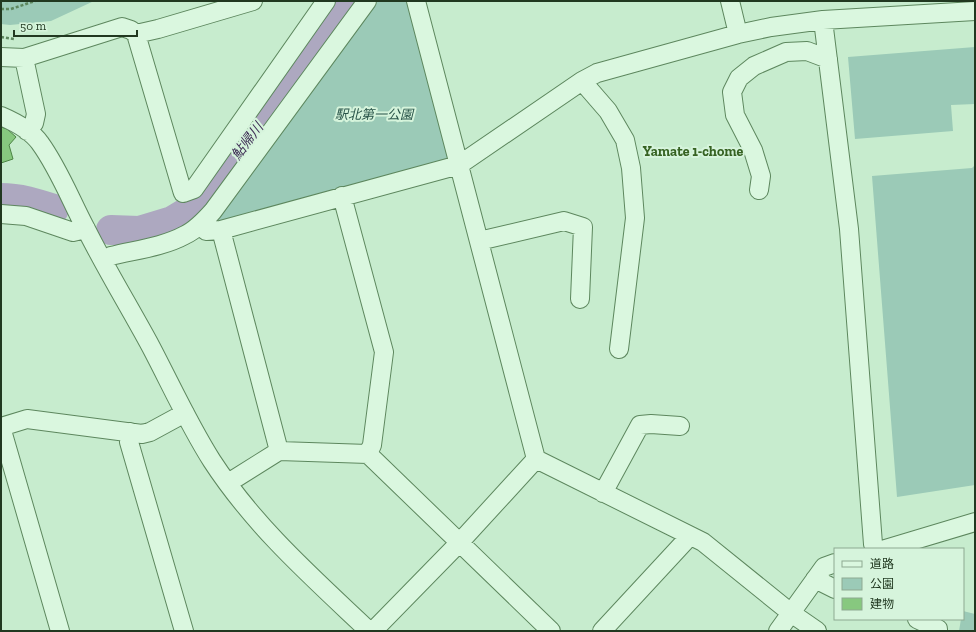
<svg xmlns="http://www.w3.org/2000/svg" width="976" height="632" viewBox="0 0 976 632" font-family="'Zilla Slab','Noto Sans JP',serif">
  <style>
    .green { fill: #9bcab7 }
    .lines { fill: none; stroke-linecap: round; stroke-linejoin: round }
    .river { stroke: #ada8c0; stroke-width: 30 }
    .building { fill: #87c87f; stroke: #4c8544 }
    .minor-casing { stroke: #5d875e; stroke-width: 20 }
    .path { stroke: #5d875e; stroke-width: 2.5; stroke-dasharray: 3 2; stroke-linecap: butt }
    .minor { stroke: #daf7df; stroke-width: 18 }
    .labels { text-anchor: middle; stroke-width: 4; stroke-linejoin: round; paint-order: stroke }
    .park-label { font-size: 13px; font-style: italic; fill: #285348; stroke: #d6f4dc }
    .water-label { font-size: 14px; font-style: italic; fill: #403057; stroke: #d6f4dc }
    .neighbourhood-label { font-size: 14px; font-weight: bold; fill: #366222; stroke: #d6f4dc }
  </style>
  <rect width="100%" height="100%" fill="#c7ecce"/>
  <path class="green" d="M1,1H94L51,21L10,25L1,24Z
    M378,1H411L451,154L447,160L230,221H217Z
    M975,47V104L951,105L953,131L855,139L848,57Z
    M975,165V485L897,497L872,176L972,168Z
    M963,611L975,614V631H959L961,619H963Z"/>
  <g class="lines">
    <path class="river" d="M1,198C20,198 36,203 54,209
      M111,230L139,231L172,221L192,209L206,196L282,92L351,1"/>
  </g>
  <path class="building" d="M1,127L7,129L16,137L9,145L13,159L1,163Z"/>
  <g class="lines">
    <g class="minor-casing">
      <path id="minor" d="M416,1L536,459L703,542L791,613L817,631
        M730,1L738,34
        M823,20L849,229L873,544L875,549
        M136,34L158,29L253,1
        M1,57L24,58
        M582,81L608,111L625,140L631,168L635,218L619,349
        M1,116C15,122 31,130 40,143C59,169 71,201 86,229C106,269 130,308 151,347C171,385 189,425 212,461C255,527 312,577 369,631
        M27,131L34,123L36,114L24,58L122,27L131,30L136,34L182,190L183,193L194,189L326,1
        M759,190L761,176L753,150L735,115L732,92L739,78L754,66L786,52L807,51L828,59
        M342,196L384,352L372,445L368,454L551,631
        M1,214L26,216L73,232L86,229
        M200,225L206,231L221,230L459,165L582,81L597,73L738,34L771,27L823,20L975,11
        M221,230L279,451
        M479,241L564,221L583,227L580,299
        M103,260L111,256C135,250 163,247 185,235C196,230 205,220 213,211L367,1
        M1,427L60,631
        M1,427L27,419L142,434L150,432L185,413
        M130,432L129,442L184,631
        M228,483L279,451L368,454
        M603,493L640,425L651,424L680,426
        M885,549L975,522
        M815,579L835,589
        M917,619L938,629V631
        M373,631L460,542L536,459
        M602,631L690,536
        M778,631L824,567L835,563"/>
    </g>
    <path class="path" d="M1,9H11L35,1
      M1,37L14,39"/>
    <use href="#minor" class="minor"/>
  </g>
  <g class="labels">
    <g class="park-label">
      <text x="374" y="119">駅北第一公園</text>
    </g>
    <g class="water-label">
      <text transform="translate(247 141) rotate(-53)" y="5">鮎帰川</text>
    </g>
    <g class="neighbourhood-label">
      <text x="693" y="156">Yamate 1-chome</text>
    </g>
  </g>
  <rect width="976" height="632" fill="none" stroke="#213820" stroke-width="4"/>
  <rect x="834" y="548" width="130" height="72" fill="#d6f4dc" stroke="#8ea991"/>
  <rect x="842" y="561" width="20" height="6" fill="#daf7df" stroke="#8ea991"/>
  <text x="870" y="568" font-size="12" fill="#213820">道路</text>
  <rect x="842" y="578" width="20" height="12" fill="#9bcab7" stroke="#8ea991"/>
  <text x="870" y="588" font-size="12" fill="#213820">公園</text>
  <rect x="842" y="598" width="20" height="12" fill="#87c87f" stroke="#8ea991"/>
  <text x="870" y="608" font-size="12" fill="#213820">建物</text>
  <path d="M14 30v6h123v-6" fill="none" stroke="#213820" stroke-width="2"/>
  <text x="20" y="30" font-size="12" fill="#213820" stroke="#d6f4dc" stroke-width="3" paint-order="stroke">50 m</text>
</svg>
